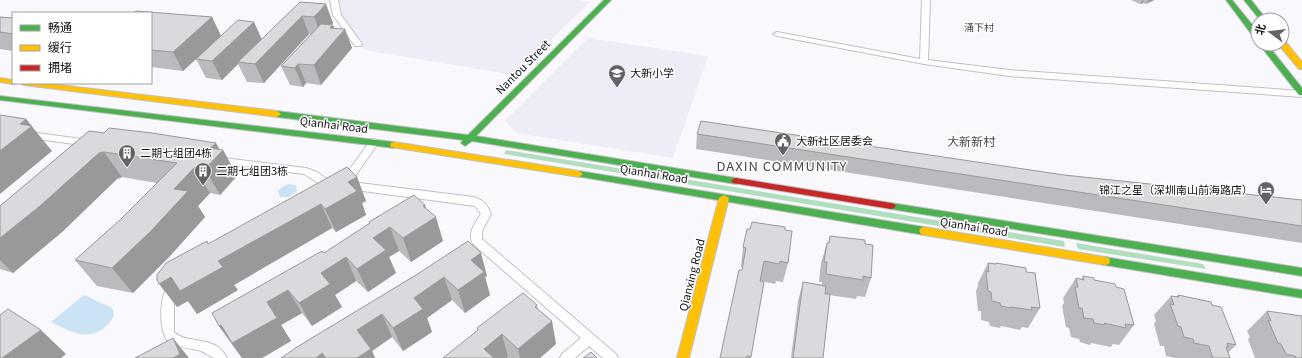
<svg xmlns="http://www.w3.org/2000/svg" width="1302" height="358" viewBox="0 0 1302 358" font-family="Georgia,'Noto Sans SC',serif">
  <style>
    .built { fill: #edecf7 }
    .forest { fill: #b0debe }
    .water { fill: #cce3f5 }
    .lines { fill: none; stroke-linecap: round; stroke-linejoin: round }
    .street-casing { stroke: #c1c0c4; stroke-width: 2 }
    .fast-casing { stroke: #c1c0c4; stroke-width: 2 }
    .slow-casing { stroke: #c1c0c4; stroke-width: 2 }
    .jam-casing { stroke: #c1c0c4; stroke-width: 2 }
    .street { fill: #fefeff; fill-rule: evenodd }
    .fast { fill: #4caf50; fill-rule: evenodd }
    .slow { fill: #ffc107; fill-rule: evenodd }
    .jam { fill: #c62828; fill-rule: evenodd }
    .wall { fill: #bbbbbf }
    .shaded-wall { fill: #99989b }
    .building { fill: #dad9de; stroke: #99989b }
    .labels { text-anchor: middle; stroke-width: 3; stroke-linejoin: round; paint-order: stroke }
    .far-neighbourhood-label { font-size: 10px; fill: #47474f; stroke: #fff }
    .street-label { font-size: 11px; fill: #121216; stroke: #fff }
    .poi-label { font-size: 11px; fill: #121216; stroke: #fff; text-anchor: start }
    .neighbourhood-label { font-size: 12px; fill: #47474f; stroke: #fff }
    .quarter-label { font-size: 13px; letter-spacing: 1px; fill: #47474f; stroke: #fff }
  </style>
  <rect width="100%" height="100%" fill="#f9f8fd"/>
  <path class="built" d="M339,0H578L590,2L514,75L365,50L330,12L341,10Z
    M588,38L708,56L673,158L517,133L510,127L506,120Z"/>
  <path class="forest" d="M506,150L1064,241L1065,247L504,154Z
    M1076,243L1203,264L1206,269L1078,249Z"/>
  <path class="water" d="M288,184L296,185L297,191L289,197H280L278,191L282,187Z
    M84,295L112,308C115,313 114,318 110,322C91,344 72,332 51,322Z"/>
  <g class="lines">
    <g class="street-casing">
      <path id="street" d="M330,0H338L341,15L362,44L361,46H355L333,15Z
        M922,0H930L928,60L1009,70L1302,91V97L1009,76L924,64L777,36L773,34L777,32L920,59Z
        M0,128L89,140L94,143L89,146L0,134Z
        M374,139L379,142L351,182L474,197C483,200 488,205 491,214L482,231V239L616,354L618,358H603L589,346L575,358H560L562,354L581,338L473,244C467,233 475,223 481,214L475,206L348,189L341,185L340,183L341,181L371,140Z
        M216,157L306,168L317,172L338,187L337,190H329L304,174L213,162L211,160L213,158Z
        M174,280L178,282L180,285L174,299V332C186,345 216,334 227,358C223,358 219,358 215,358C210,357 206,353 201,351C191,348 178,348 169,342C157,333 159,285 174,280Z"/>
    </g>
    <g class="fast-casing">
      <path id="fast" d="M604,0H611L476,136L736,178L739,179L741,181L739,183L736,184L472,141L465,146L461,143L463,140L277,117L273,114L277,111L468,135Z
        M1226,0H1232L1258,32V39H1255Z
        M1244,0H1251L1267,20H1260Z
        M1259,44H1267L1302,88V95H1299Z
        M0,96L394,142L398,145L394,148L0,100Z
        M579,171L924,227L927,228L929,231L927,234L924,235L576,176L575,174L576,172Z
        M891,203L1302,268V276L891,209L888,208L886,206L888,204Z
        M1105,257L1302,290V298L1105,265L1101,264L1100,261L1101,258Z"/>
    </g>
    <g class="slow-casing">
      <path id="slow" d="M1282,41H1285L1302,62V69H1299L1279,45L1282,44Z
        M0,78L13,80V83H16L13,84L0,82Z
        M20,83H43L277,111L281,114L277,117L24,85Z
        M394,142L579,171L583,174L579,177L391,147L390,145L391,143Z
        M724,195L729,198L689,358H677L719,198Z
        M924,227L1105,257L1109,258L1110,261L1109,264L1105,265L924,235L921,234L919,231L921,228Z"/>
    </g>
    <g class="jam-casing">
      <path id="jam" d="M736,178L891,203L894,204L896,206L894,208L891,209L733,183L731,181L733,179Z"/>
    </g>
    <use href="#street" class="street"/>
    <use href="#fast" class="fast"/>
    <use href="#slow" class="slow"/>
    <use href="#jam" class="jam"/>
  </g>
  <path class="wall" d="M1131,0H1154L1146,4L1143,3L1140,4Z
    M300,2L333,23L331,25H333L334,28L345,29L352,48L321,85L306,83L303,87L290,85L281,66L311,34H309L264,83L247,82L238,64L222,80L206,78L196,59L183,71L151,67V13L212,17L221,36L254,22L262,39Z
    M0,17L13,18V51L0,49Z
    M89,131L223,150L237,176L220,195L210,193L198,206L205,217L169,257L133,293L97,286L75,260L121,219L157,183L122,177L117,179L62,232L13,273L0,269V206Z
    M697,134L1064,175L1302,200V243L696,149Z
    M357,177L366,201L362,203L366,215L336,232L332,228L234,285L238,290L197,314L188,301L177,307L208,244Z
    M425,205L426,209L443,241L411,262L399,251L389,257L396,273L368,292L356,281L335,295L342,307L312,326L302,313L281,325L291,341L262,358H242L219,326L370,224L369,222Z
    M750,229L785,230L788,263L783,282L776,281L775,284L761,281L751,358H720L742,270V267H741L743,247Z
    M830,236L865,244L871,278L865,297L857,296L856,299L829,295L823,358H791L798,301L803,282L822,285V282H819L821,263L827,243H828Z
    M988,263L995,264L996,263L1026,272L1040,308L1028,328L1022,327L1020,330L1001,326L1000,328L990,326L989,322L981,320V311H978L976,291L978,286V283Z
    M416,275L487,276L485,277L490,295L465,313L452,300L427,318L432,332L403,351L392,337L372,351L375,358H281Z
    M1083,276L1116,287L1134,325L1119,345L1113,344L1111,347L1091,343L1090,345L1080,342L1079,339L1071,337L1069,328L1066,327L1062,306L1064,303L1063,298L1076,278L1081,279Z
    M1178,295L1212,305L1236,345L1228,353L1230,358H1175L1166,356L1164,346H1160L1154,324L1156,321L1154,315L1171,296L1177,297Z
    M537,305L538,309L556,344L540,358H509L478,330L477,328Z
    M1267,311L1302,358H1255L1248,339L1250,337L1247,331Z"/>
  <path class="shaded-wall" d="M1143,0H1144L1143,3L1140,4Z
    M1149,0H1154L1146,4Z
    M326,4L333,23L321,35L314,17Z
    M302,16L309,34L264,83L255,64Z
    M212,17L221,36L183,71L173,52Z
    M254,22L262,41L238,62V64L222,80L212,61Z
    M333,25L338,38L345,29L352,48L321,85L314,65L330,28Z
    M298,64L306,83L303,87L295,68Z
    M26,119L52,151L0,194V151L20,124Z
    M216,143L221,152L223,150L237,176L220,195L205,169L210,148Z
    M104,152L122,177L117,179L62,232L13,273L0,260V238L99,153Z
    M194,168L210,193L198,206L205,217L169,257L133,293L112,268L174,189Z
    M357,177L366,201L362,203L366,215L336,232L325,209L348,182Z
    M321,204L332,228L234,285L238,290L197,314L188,301L177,307L159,284L171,277L218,261Z
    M425,205L430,221L436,217L443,241L411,262L403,238L423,206Z
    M390,227L399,251L389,257L396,273L368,292L357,269L373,238Z
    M481,253L487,276L485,277L490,295L465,313L458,290L471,260Z
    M346,257L356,281L335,295L342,307L312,326L299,303L321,273Z
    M444,277L452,300L427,318L432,332L403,351L393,328L414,298Z
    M288,290L302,313L281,325L291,341L262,358H242L219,326L267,302Z
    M382,314L392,337L372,351L375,358H357V330Z
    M552,321L556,344L540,358H520L518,349Z
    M41,330L66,354L61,358H2Z
    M502,334L508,357L507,358H487L484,349Z
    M173,338L189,358H173Z
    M322,353L325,358H316Z"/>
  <path class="building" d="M300,2L326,4L314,17L302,16L255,64L238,62Z
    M136,11L212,17L173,52L151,50V13H133Z
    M0,17L13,18V34L0,32Z
    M238,20L254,22L212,61L196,59Z
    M321,24L333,25L330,28L345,29L314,65L298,64L295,68L281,66Z
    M0,115L26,119L20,124L32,126L0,151Z
    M701,121L1064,175L1302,200V226L697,134Z
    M109,128L152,133L216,143L210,148L223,150L205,169L194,168L174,189L188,191L151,231L112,268L75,260L121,219L177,163L104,152L99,153L40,206L0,238V206L89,131L104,133Z
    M347,167L357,177L348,182L357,191L325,209L321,204L218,261L223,267L180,291L171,277L159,284L157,280V275L166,263L207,241L208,244Z
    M414,195L425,205L423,206L436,217L403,238L390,227L373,238L386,250L357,269L346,257L321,273L330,284L299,303L288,290L267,302L277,318L232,343L221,325L219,326L212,313L322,251L324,253L370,223L369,222Z
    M752,222L785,227V230L792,231L788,263L780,261L779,264L764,261L760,281L764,282L751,357L747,356L746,358H720L739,270H742L746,248L743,247L747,229H750Z
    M830,236L865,240V244L873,245L871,278L863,276V280L826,274L827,262H824L827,243H829Z
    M468,241L481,253L471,260L484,272L458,290L444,277L414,298L423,309L393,328L382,314L357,330L371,349L357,358H326L322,353L316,358H281L297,347L416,275Z
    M988,263L996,264V263L1026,268V272L1035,273L1040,308L1031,307L1032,310L1011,307V308L1001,306L1000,303L992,301L991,292L988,291L986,271L989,272Z
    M1083,276L1094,278V280L1115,284L1116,287L1124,289L1134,325L1125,324L1126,328L1104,323L1105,325L1094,323L1093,319L1084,318L1082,308H1079L1075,287H1078L1076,278L1084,280Z
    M803,282L826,286L825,294H830L823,358H793Z
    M523,293L537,305L535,307L552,321L518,349L502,334L484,349L494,358H443L478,330L477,328Z
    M1178,295L1211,302L1212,305L1221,307L1236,345L1227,343L1228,347H1226L1230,358H1213L1209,346L1194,343L1193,339L1184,337L1181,327L1178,326L1170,304L1174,305L1171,296L1179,297Z
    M8,309L41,330L2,358H0V315Z
    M1267,311L1302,316V358H1296L1295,356L1286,354L1281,344L1278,343L1268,320L1271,321Z
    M173,338L180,354L173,358H135Z
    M591,352L597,358H583Z"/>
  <defs>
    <g id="school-pin" transform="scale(0.9)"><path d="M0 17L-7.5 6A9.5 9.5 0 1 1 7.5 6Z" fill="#636267" stroke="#fff"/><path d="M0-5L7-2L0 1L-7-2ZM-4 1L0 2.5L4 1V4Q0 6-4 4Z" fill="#fff"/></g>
    <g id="civic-pin" transform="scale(0.9)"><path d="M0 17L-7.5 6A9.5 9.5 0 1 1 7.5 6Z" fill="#636267" stroke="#fff"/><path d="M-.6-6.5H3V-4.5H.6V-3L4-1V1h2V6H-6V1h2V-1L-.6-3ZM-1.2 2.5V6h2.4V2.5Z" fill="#fff"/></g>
    <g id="building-pin" transform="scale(0.9)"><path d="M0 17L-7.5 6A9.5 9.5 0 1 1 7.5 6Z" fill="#636267" stroke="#fff"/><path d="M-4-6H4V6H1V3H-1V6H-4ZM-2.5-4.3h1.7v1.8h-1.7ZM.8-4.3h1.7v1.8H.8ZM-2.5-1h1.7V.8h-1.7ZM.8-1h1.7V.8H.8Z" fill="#fff"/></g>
    <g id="hotel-pin" transform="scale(0.9)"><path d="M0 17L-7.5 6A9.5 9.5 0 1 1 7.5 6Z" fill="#636267" stroke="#fff"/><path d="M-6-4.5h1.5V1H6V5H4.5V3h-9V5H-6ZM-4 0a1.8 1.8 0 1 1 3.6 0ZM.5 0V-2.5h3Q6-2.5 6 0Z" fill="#fff"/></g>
  </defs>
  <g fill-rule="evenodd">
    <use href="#school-pin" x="617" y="73"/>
    <use href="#civic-pin" x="783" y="141"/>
    <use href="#building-pin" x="127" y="153"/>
    <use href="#building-pin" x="203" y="171"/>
    <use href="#hotel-pin" x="1266" y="190"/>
  </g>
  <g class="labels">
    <g class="far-neighbourhood-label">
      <text x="979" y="31">涌下村</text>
    </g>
    <g class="street-label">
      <text transform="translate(523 67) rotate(-45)" y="4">Nantou Street</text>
      <text transform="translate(334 125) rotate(7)" y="4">Qianhai Road</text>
      <text transform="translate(654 174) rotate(9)" y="4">Qianhai Road</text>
      <text transform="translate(974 227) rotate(9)" y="4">Qianhai Road</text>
      <text transform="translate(692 275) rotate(-76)" y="4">Qianxing Road</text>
    </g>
    <g class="poi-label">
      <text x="630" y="77">大新小学</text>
      <text x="796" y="145">大新社区居委会</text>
      <text x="140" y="157">二期七组团4栋</text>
      <text x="216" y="175">二期七组团3栋</text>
      <text x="1253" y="194" text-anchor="end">锦江之星（深圳南山前海路店）</text>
    </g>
    <g class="neighbourhood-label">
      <text x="971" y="146">大新新村</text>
    </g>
    <g class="quarter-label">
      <text x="782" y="171">DAXIN COMMUNITY</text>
    </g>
  </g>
  <rect x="12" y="12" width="140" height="72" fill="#ffffff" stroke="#a0a0a2"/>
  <rect x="20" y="25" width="20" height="6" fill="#4caf50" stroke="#a0a0a2"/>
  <text x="48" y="32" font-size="12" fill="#121216">畅通</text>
  <rect x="20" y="45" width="20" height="6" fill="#ffc107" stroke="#a0a0a2"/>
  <text x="48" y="52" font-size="12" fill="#121216">缓行</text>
  <rect x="20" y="65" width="20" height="6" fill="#c62828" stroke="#a0a0a2"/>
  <text x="48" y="72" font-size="12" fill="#121216">拥堵</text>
  <g transform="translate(1270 32) rotate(285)"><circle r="19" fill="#ffffff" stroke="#a0a0a2"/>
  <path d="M0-3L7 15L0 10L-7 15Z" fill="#636267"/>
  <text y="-6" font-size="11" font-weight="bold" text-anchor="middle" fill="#121216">北</text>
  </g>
</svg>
